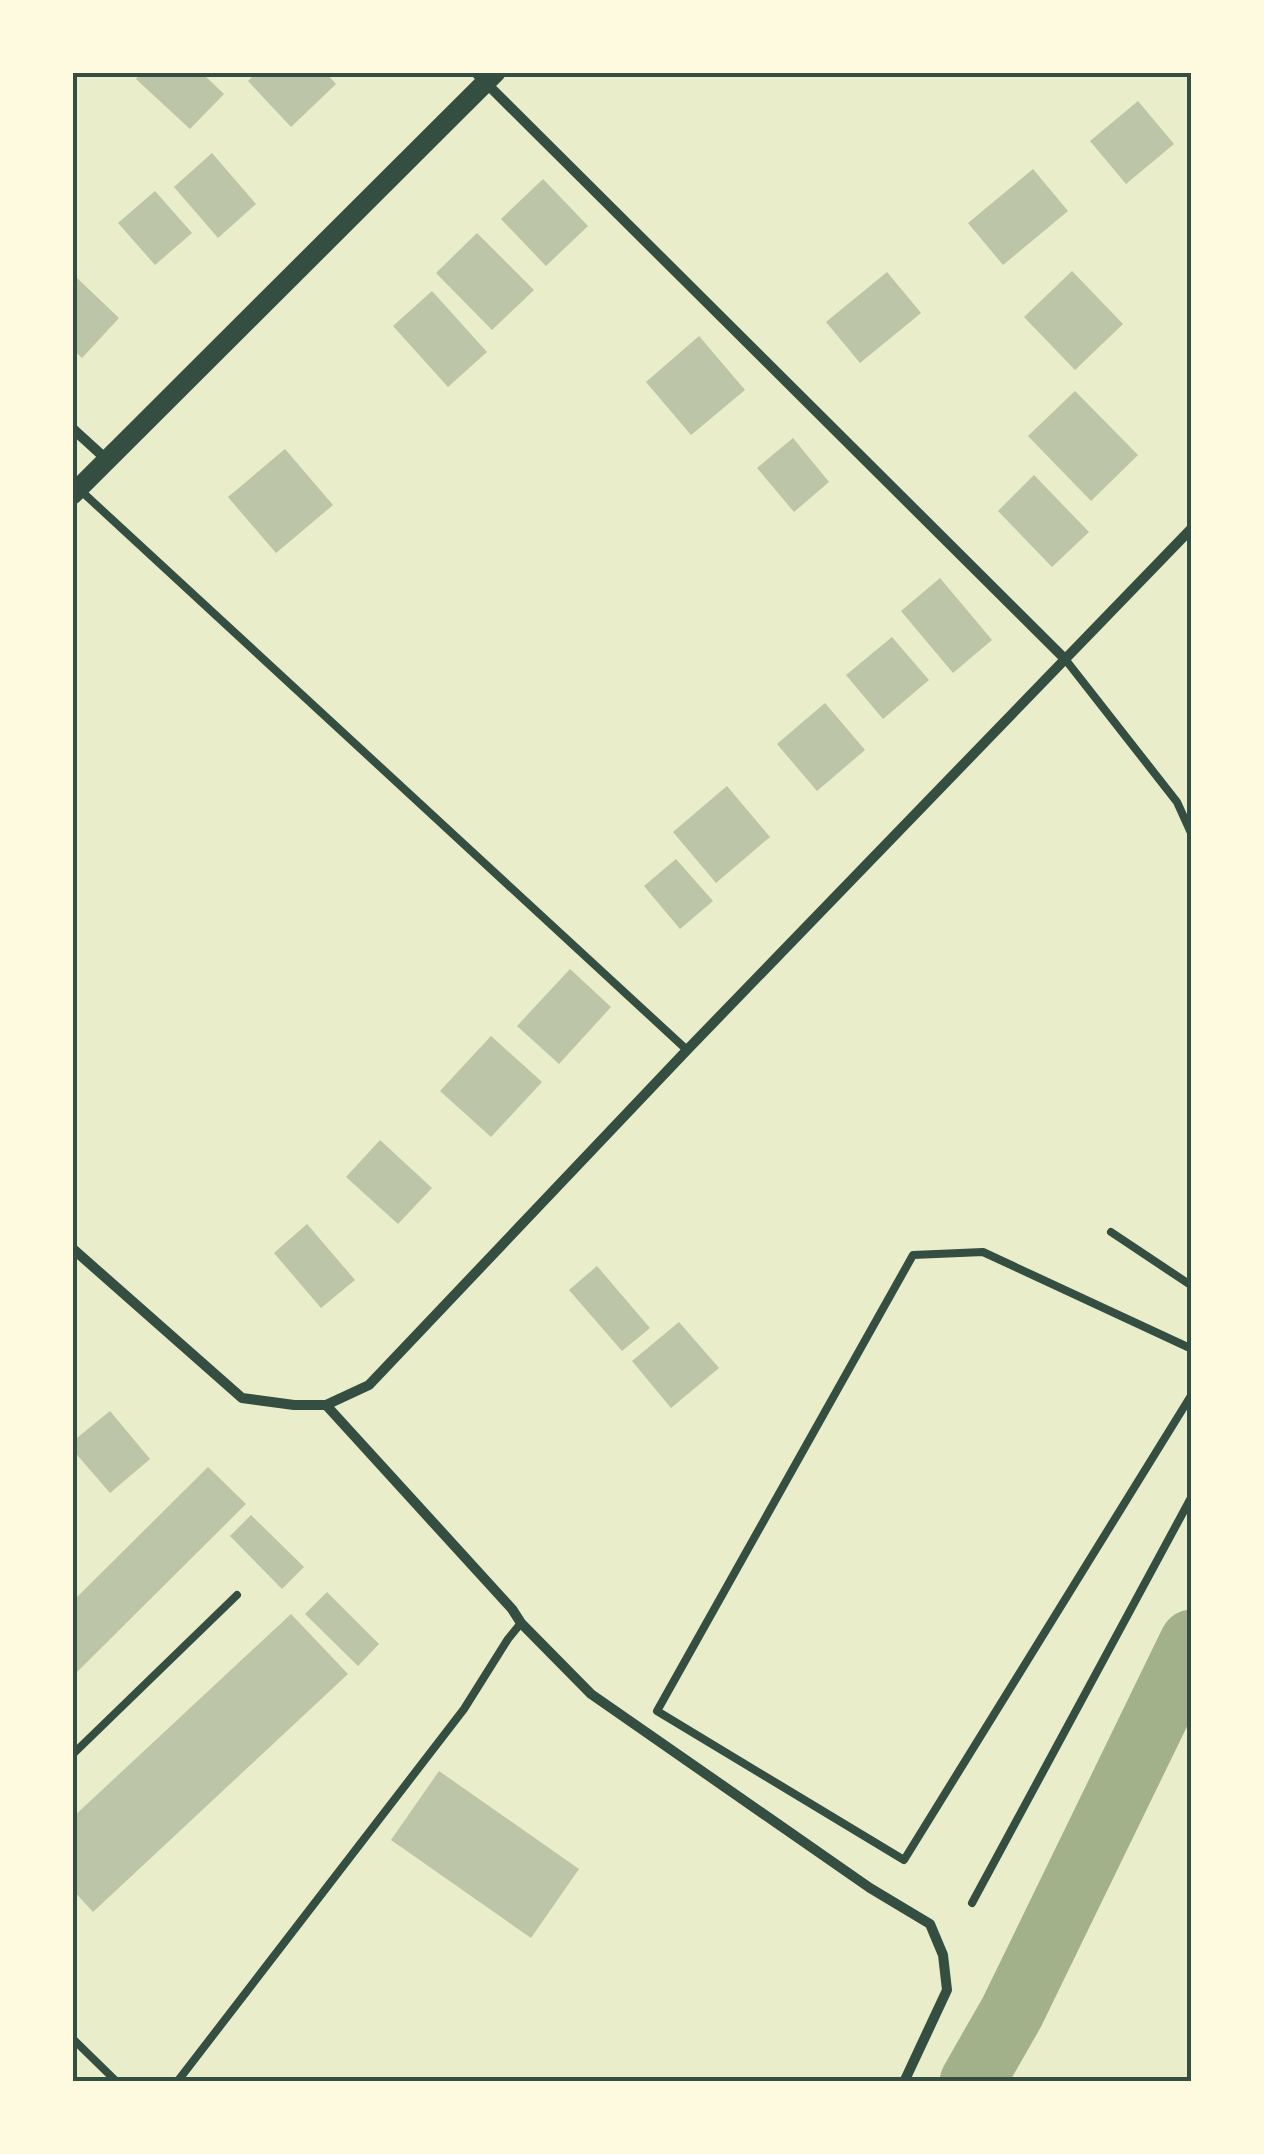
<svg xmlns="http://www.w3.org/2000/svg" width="1264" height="2154" viewBox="0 0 1264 2154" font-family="'Golos Text',sans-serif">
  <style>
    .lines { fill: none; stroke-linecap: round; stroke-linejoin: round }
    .river { stroke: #a3b18a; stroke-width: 65 }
    .building { fill: #bcc5a7 }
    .service { stroke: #344e41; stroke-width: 8 }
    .minor { stroke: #344e41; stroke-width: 10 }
    .secondary { stroke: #344e41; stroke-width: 20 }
    .neatline { fill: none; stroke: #344e41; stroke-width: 4 }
  </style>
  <rect width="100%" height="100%" fill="#e9edc9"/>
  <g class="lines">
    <path class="river" d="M972,2082L1012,2012L1192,1642"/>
  </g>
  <path class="building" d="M142,72H201L224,94L190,129L136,79Z
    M257,72H325L336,84L291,127L248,81Z
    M1138,101L1174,144L1126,184L1090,141Z
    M212,153L256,204L218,238L174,187Z
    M1033,169L1068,211L1003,265L968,223Z
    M543,179L588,226L546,266L501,219Z
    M155,191L192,233L155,265L118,223Z
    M477,233L534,290L492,330L436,273Z
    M1072,271L1123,324L1075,370L1024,317Z
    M887,272L921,313L860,363L826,322Z
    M77,278L119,318L82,358L72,349V283Z
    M432,291L487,352L448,387L393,326Z
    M699,336L745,390L691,435L646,382Z
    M1075,391L1138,455L1091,501L1028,436Z
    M793,438L829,482L794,512L757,468Z
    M285,449L333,505L276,553L228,497Z
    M1034,475L1089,532L1052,567L998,511Z
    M940,578L992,640L953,673L901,611Z
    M892,637L929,680L883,719L846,675Z
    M825,703L865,750L817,791L777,744Z
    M727,786L770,837L716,883L673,832Z
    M676,859L713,901L680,929L644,886Z
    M570,969L611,1007L559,1064L517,1026Z
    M491,1036L542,1082L491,1137L440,1091Z
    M380,1140L432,1188L398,1224L346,1177Z
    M307,1224L355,1280L321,1308L274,1253Z
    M597,1266L650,1328L622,1351L569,1290Z
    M679,1322L719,1368L671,1408L632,1361Z
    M110,1411L150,1459L110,1493L72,1449V1442Z
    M208,1467L246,1504L72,1677V1602Z
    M251,1515L304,1567L282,1589L230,1536Z
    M327,1592L379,1644L358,1666L305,1614Z
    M291,1614L348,1674L93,1912L72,1889V1818Z
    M439,1771L579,1869L531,1938L391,1840Z"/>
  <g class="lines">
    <path class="service" d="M79,489L687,1050
      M1065,659L1177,802L1192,835
      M1111,1232L1192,1286
      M1192,1349L983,1252L913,1255L657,1711L904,1860L1192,1394
      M72,1755L237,1595
      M972,1903L1192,1496
      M72,2038L117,2082
      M177,2082L464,1709L508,1639L521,1623"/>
    <path class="minor" d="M475,72L1065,659
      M72,428L106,459
      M72,1248L242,1398L294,1405H326L369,1385L687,1050L1192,528
      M326,1405L512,1609L521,1623L591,1694L870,1888L930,1924L943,1955L947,1990L904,2082"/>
    <path class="secondary" d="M72,495L496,72"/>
  </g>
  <rect width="1264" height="2154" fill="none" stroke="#fefae0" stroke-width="150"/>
  <rect x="75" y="75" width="1114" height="2004" class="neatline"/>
</svg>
